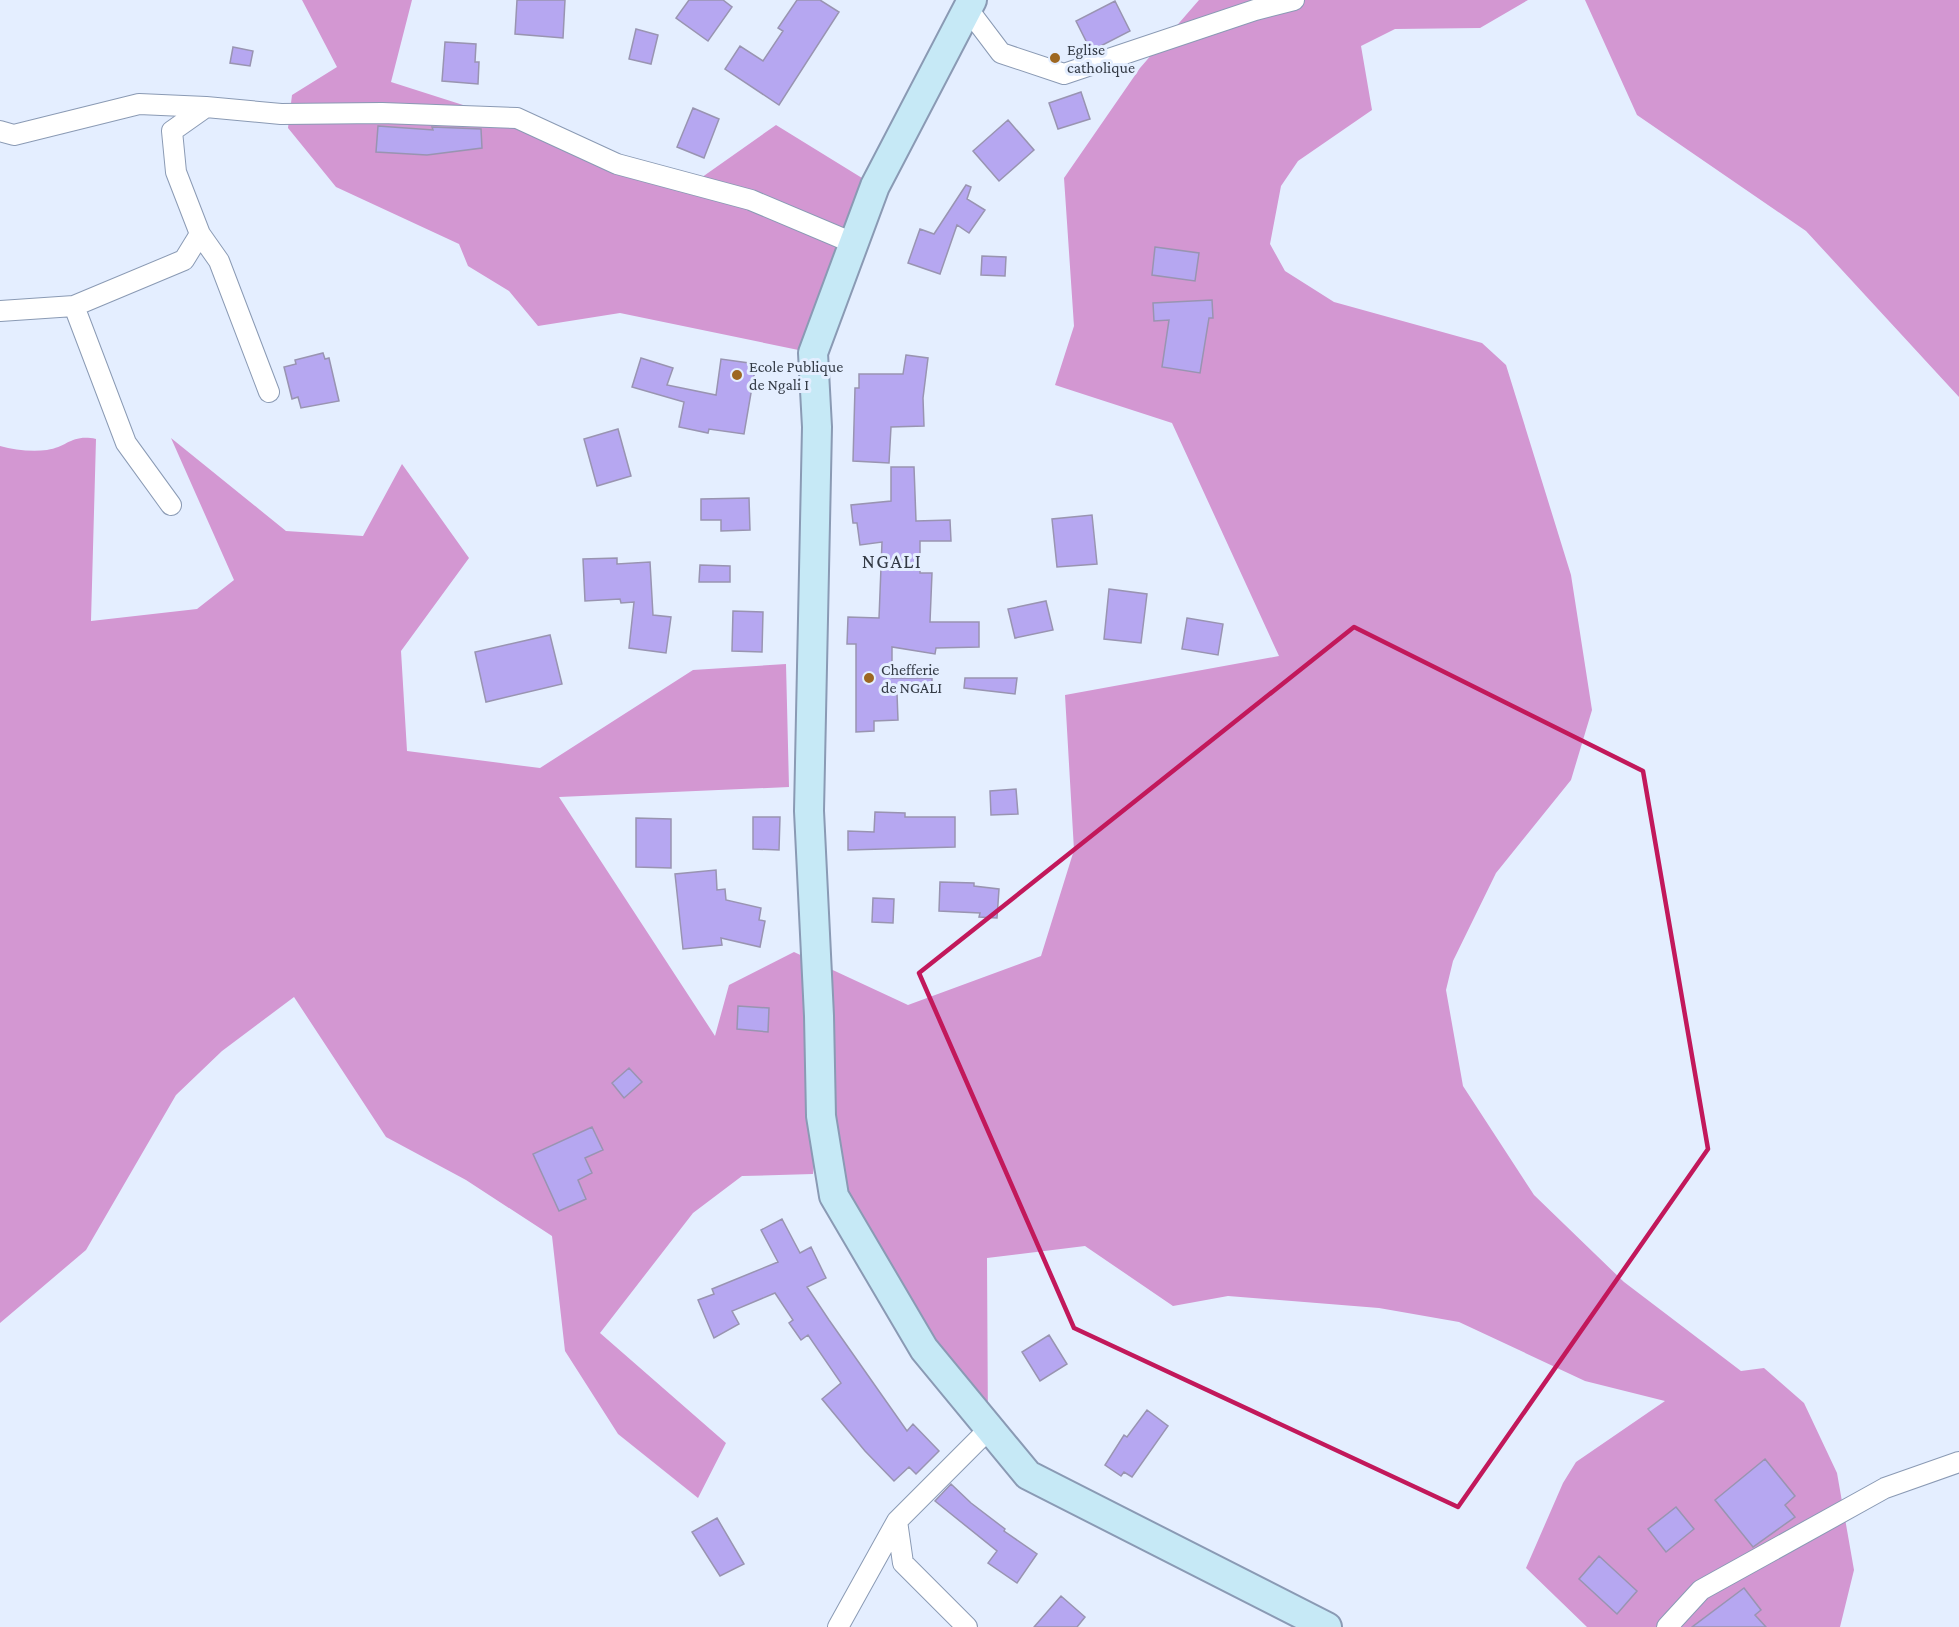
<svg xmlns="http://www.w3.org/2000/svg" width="1959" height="1627" viewBox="0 0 1959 1627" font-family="'Crimson Pro',serif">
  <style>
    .forest { fill: #d397d2 }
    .building { fill: #b6a7f1; stroke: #9994b1; stroke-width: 1.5 }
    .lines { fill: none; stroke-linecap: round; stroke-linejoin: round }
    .street-casing { stroke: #8a9ab4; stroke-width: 22 }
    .secondary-casing { stroke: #8a9ab4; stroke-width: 32 }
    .street { stroke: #fff; stroke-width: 20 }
    .secondary { stroke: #c6e9f6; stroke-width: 28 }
    .marked { fill: none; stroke: #c2185b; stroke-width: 4.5; stroke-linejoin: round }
    .poi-dot { fill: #9d6721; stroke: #e4eeff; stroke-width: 2 }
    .labels { text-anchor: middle; stroke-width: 6; stroke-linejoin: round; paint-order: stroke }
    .poi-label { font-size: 16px; fill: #333a45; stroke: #e4eeff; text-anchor: start }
    .quarter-label { font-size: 20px; letter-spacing: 1.5px; fill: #333a45; stroke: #e4eeff }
  </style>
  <rect width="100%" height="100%" fill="#e4eeff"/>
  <path class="forest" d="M302,0H412L391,82L698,180L776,125L875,186L813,353L620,313L538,326L509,291L468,266L459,244L336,187L288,128L292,95L337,67Z
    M1199,0H1528L1480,28L1395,29L1361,46L1372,110L1298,161L1281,186L1270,244L1285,271L1334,302L1482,343L1506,365L1571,575L1592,710L1571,780L1496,873L1453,961L1446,990L1463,1086L1534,1195L1624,1282L1741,1371L1764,1368L1804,1403L1837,1473L1854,1570L1840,1627H1587L1526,1568L1563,1483L1576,1462L1665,1401L1585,1381L1459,1322L1379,1308L1228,1296L1173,1306L1085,1246L987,1258L988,1430L834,1196L819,1124L813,1174L742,1176L693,1213L600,1333L726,1443L698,1498L618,1434L565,1351L552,1236L466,1180L386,1137L294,997L222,1051L176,1095L86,1250L0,1323V446C14,450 32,452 47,450C68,447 71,434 96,439L91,621L197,609L234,580L171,438L286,531L363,536L402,464L469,558L401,651L407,751L540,768L693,670L786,664L789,787L559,797L715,1036L729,985L794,952L908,1005L1041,956L1074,850L1065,695L1279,656L1172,423L1055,385L1074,326L1064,178L1140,68Z
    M1585,0H1959V397L1806,231L1637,115Z"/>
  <path class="building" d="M517,0H565L563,38L515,34Z
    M689,0H723L732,7L708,41L676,18Z
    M797,0H820L839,12L779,105L725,69L740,46L763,61L783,31L778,28Z
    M1115,1L1130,31L1091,51L1076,21Z
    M636,29L658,35L651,64L629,59Z
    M445,42L476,44L475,62H479L478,84L442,81Z
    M233,47L253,51L250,66L230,63Z
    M1081,92L1090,119L1058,129L1049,103Z
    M693,108L719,119L704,158L677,147Z
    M1008,120L1034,150L999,181L973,151Z
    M378,126L433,130L432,127L481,129L482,148L427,155L376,152Z
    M966,185L971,187L967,199L985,210L969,233L957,225L940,274L908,263L920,229L934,234Z
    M1155,247L1199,253L1195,281L1152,275Z
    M982,256L1006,257L1005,276L981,275Z
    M1212,300L1213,318H1209L1200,373L1162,367L1169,320L1154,321L1153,303Z
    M323,353L325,359L329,358L339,401L301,408L298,397L292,399L284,367L296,364L295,360Z
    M906,355L928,358L923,398L924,426L891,427L889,463L853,461L855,388H859V374H903Z
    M641,358L673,368L667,385L716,395L721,359L756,364L744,434L709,429L708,433L679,427L684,402L632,387Z
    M618,429L631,476L597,486L584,439Z
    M891,467H914L916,521L950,520L951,541H920V573H932L930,622H979V647L936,648L935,654L892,647V678H932V693H897L898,720L874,721V731L856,732V644H847L848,617L879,618L882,542L860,545L857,523H853L851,505L891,501Z
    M749,498L750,530L721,531V520H701V499Z
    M1092,515L1097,564L1057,567L1052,519Z
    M617,558V564L650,562L653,615L671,617L666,653L629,648L634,602L621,603L620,599L585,601L583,559Z
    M700,565L730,566V582H699Z
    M1109,589L1147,594L1141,643L1104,639Z
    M1046,601L1053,630L1015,638L1008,609Z
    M733,611L763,612L762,652L732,651Z
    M1187,618L1223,624L1218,655L1182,649Z
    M550,635L562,684L486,702L475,652Z
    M965,678H1017L1015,694L964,688Z
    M1016,789L1018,814L991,815L990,791Z
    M875,812L905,813V817H955V847L848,850V831L874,832Z
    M753,817H780L779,850L753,849Z
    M636,818L671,819V868L636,867Z
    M716,870L717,890L725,889L726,900L761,908L759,920L765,921L760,947L721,938L722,945L683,949L675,874Z
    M940,882L974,883V886L999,889L997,918L979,917L980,913L939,911Z
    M873,898L894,899L893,923L872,922Z
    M738,1006L769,1008L768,1032L737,1029Z
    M629,1068L642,1082L624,1098L612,1083Z
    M592,1127L603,1150L585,1158L592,1173L578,1180L586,1199L559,1211L533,1154Z
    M782,1219L800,1253L811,1247L826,1278L807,1287L829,1320L907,1431L913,1424L939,1451L916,1474L909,1467L894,1481L865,1451L822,1399L841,1383L808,1335L801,1340L789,1323L793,1320L775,1293L732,1311L739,1324L714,1338L698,1300L714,1294L712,1289L778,1262L761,1230Z
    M1049,1335L1067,1364L1040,1381L1022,1352Z
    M1147,1410L1168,1426L1132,1477L1124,1472L1121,1476L1105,1465L1124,1435L1127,1437Z
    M1765,1459L1795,1496L1785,1505L1795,1517L1753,1547L1715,1500Z
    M951,1484L971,1503L1005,1529L1004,1531L1037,1554L1017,1583L988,1563L997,1551L935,1501Z
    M1676,1507L1694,1529L1666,1552L1648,1529Z
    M717,1518L744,1564L720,1576L692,1532Z
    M1599,1556L1637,1591L1617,1614L1579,1579Z
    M1744,1588L1761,1610L1755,1615L1766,1627H1692Z
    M1061,1596L1085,1617L1077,1627H1034Z"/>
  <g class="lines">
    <g class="street-casing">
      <path id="street" d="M967,8L1001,53L1064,74L1255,10L1294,0
        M0,131L14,135L139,104L206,107
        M200,234L219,261L269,392
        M74,306L126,443L171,505
        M0,311L74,306L184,260L200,234L176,172L172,131L206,107L281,114L382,113L517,118L617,164L751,200L853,243
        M897,1521L903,1563L967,1627
        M838,1627L897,1521L988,1430
        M1667,1627L1701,1590L1885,1488L1959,1462"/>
    </g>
    <g class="secondary-casing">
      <path id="secondary" d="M972,0L875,186L813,353L817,427L809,811L819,1016L821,1116L834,1196L924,1349L1028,1475L1327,1627"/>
    </g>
    <use href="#street" class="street"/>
    <use href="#secondary" class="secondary"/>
  </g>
  <path class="marked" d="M1354,627L1643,771L1708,1149L1458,1507L1074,1328L919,973Z"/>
  <g class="poi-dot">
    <circle cx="1055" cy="58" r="6"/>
    <circle cx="737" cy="375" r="6"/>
    <circle cx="869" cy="678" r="6"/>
  </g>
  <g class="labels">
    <g class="poi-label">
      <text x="1067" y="55">Eglise<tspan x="1067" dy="18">catholique</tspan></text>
      <text x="749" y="372">Ecole Publique<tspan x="749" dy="18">de Ngali I</tspan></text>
      <text x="881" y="675">Chefferie<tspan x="881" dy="18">de NGALI</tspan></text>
    </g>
    <g class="quarter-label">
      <text x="892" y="568">NGALI</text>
    </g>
  </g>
</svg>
